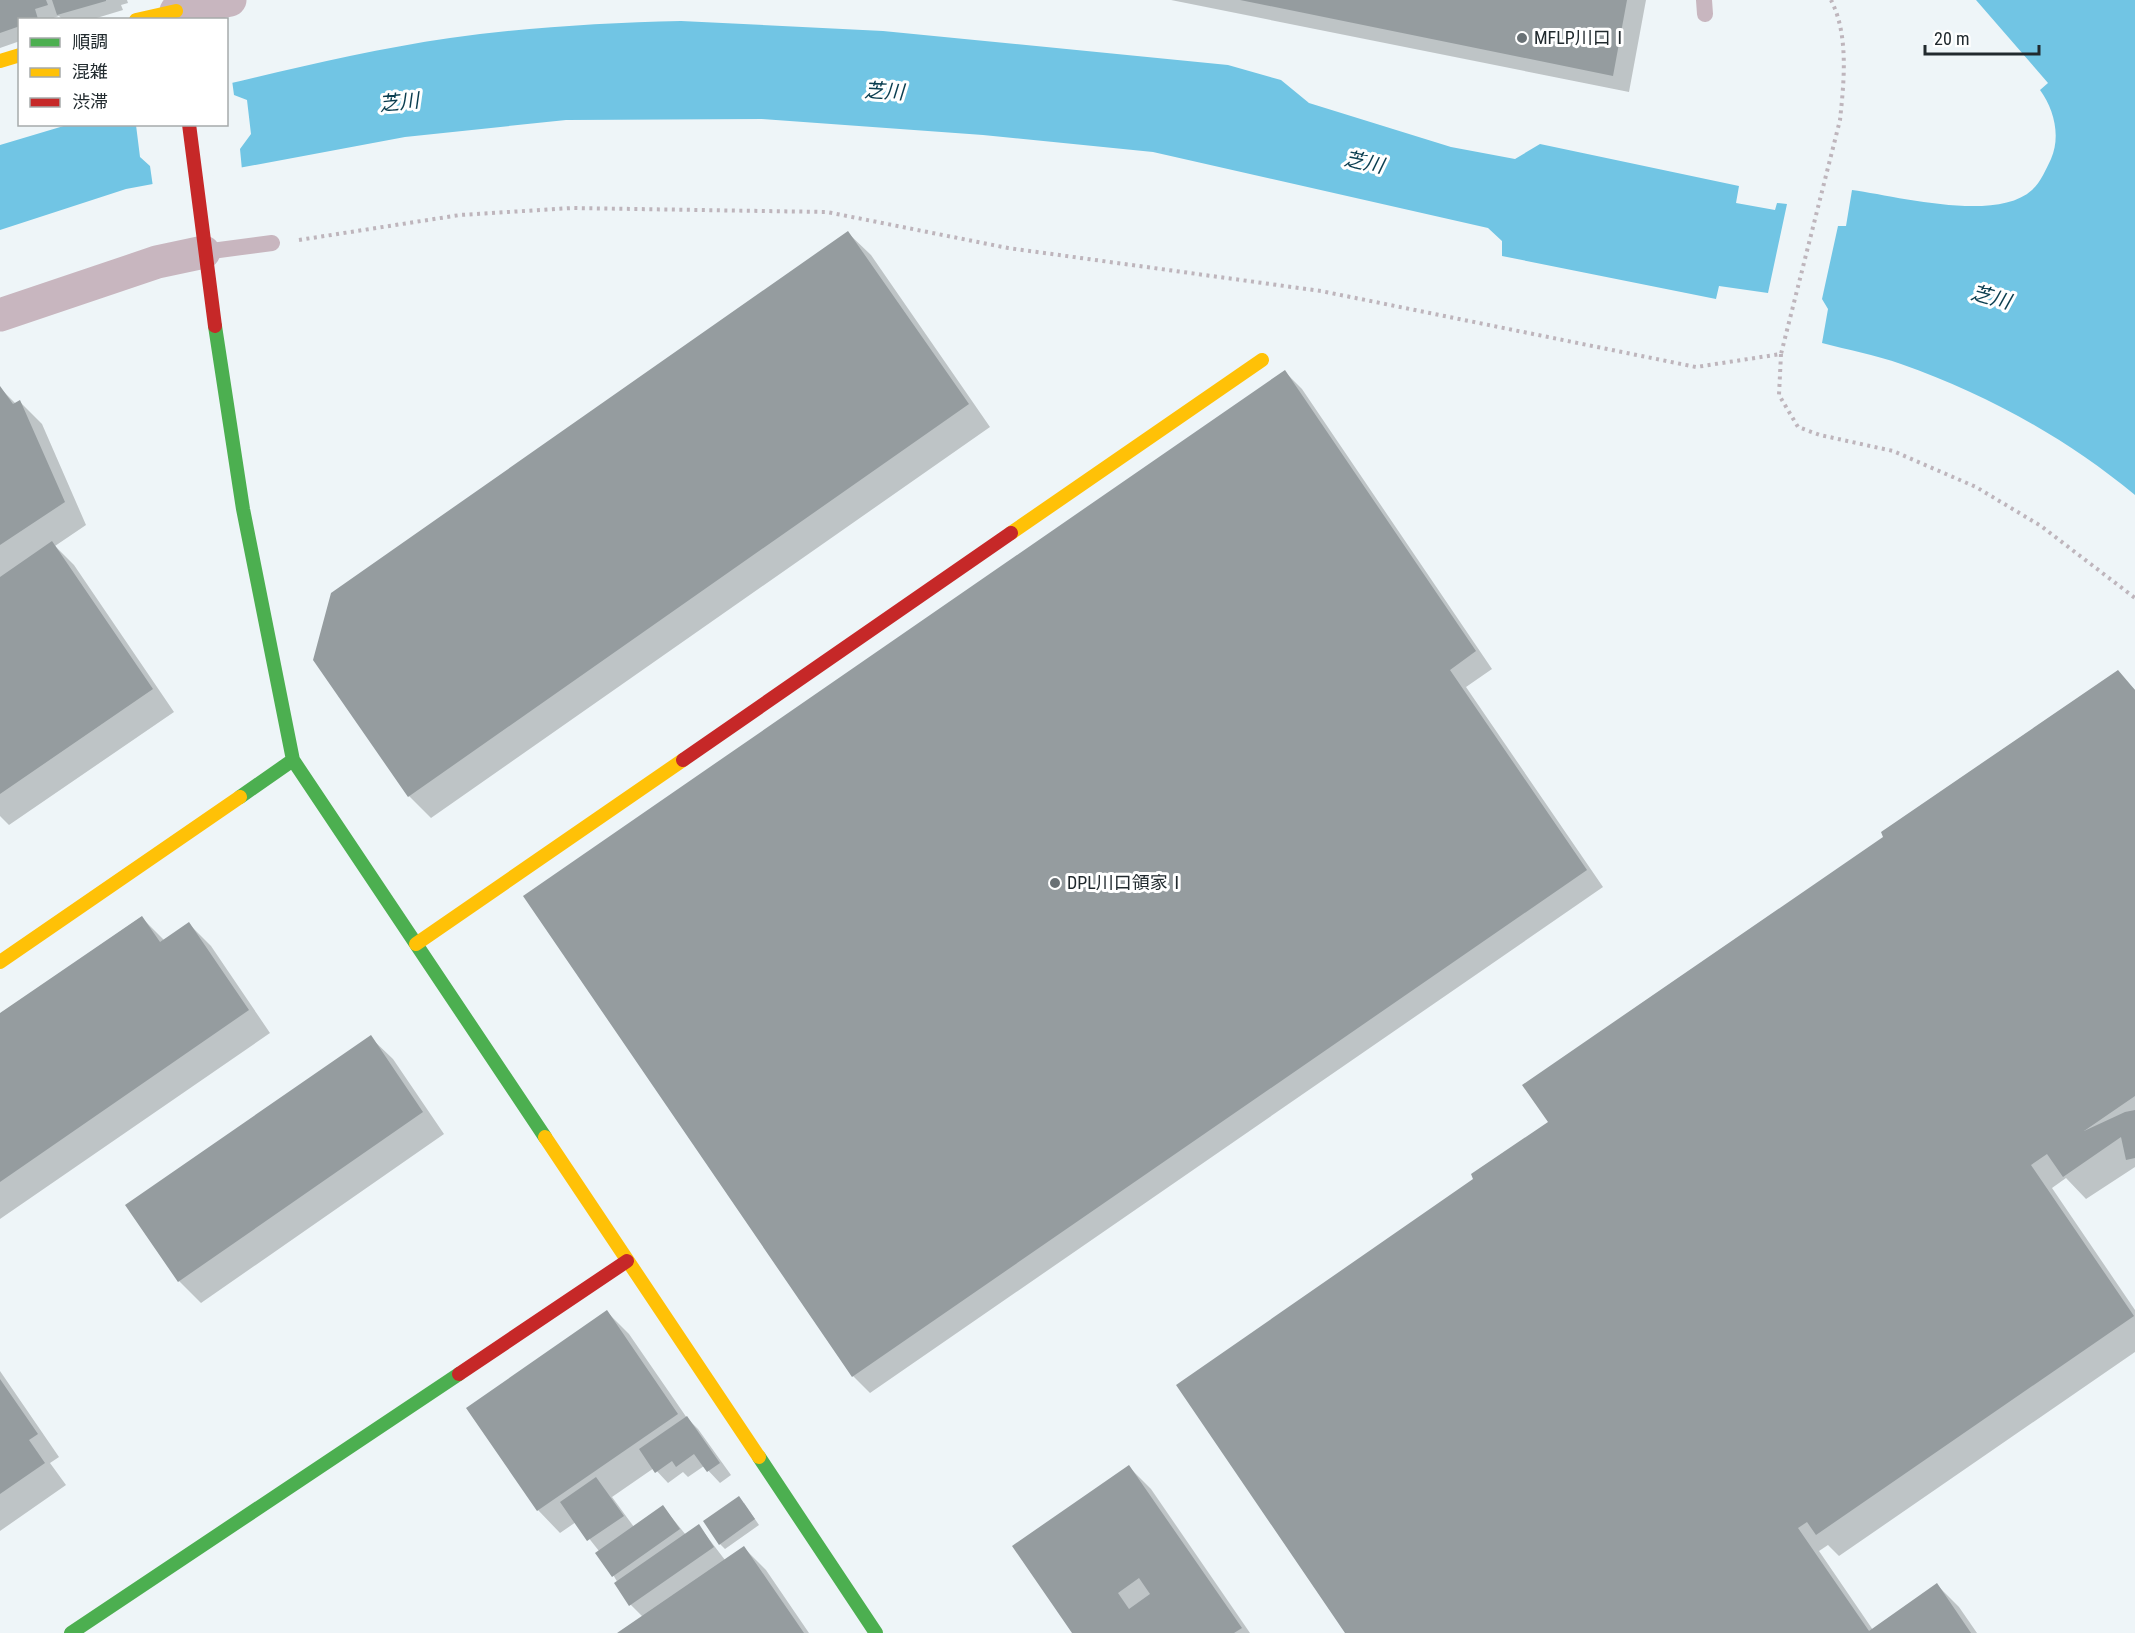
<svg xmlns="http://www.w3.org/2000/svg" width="2135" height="1633" viewBox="0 0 2135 1633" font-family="'Roboto Condensed','Noto Sans JP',sans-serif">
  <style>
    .water { fill: #71c5e4 }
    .pier { fill: #eef5f8 }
    .shadow { fill: #0003 }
    .building { fill: #959c9f; fill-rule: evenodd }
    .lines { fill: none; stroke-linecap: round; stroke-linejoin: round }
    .path { stroke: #beb5bc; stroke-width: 4; stroke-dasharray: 3 4.5; stroke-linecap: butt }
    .lane { stroke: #c8b6bf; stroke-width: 16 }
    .street { stroke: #c8b6bf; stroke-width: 33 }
    .fast { stroke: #4caf50; stroke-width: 14 }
    .slow { stroke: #ffc107; stroke-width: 14 }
    .jam { stroke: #c62828; stroke-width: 14 }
    .poi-dot { fill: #697175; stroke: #fff; stroke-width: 2 }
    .labels { text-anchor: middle; stroke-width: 6; stroke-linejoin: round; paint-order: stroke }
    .poi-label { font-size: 18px; fill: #212a2e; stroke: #fff; text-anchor: start }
    .water-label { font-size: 20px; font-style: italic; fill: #0b3e50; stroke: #fff }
  </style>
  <rect width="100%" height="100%" fill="#eef5f8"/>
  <path class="water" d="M1976,0H2135V495C2065,437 1986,394 1901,364C1876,355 1848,350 1822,343L1828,309L1822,299L1838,226H1846L1852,190C1897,196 1996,223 2032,190C2041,182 2046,169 2051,159C2061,136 2054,109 2040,90L2048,83Z
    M681,21L883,31L1228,65L1281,80L1309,103L1451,147L1515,159L1540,144L1739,186L1736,203L1775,210L1777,203L1787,204L1768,293L1719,286L1716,299L1502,256V241L1488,228L1153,152L983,135L762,119L566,120L405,137L126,189L0,230V145L67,125L226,124L227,84C300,67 374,49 450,38C527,27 604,23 681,21Z"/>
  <path class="pier" d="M232,80L234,95L247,100L251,134L240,149L242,170L153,187L150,166L140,157L136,125L226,124V81Z"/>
  <path class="shadow" d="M0,0H127L128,3L121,5L123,10L90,20H63L59,16L48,20H20V41L0,48Z
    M1171,0H1646L1629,92Z
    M848,233L871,255L990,427L431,818L409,796Z
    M1285,372L1302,389L1492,669L1466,687L1603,887L870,1393L853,1376L525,897Z
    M0,388L16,404L20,402L42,424L86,525L55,546L74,565L174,712L9,825L0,816Z
    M2117,672L2135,690V1167L2086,1199L2066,1178L2052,1188L2135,1310V1352L1839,1556L1828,1545L1819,1551L1873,1630L1937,1585L1959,1607L1977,1633H1347L1475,1179L1550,1122L1885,837Z
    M141,917L164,940L189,924L211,946L270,1033L0,1219V1015Z
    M370,1037L393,1059L444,1134L201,1303L179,1281Z
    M607,1312L629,1334L687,1418L698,1429L731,1475L720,1483L704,1466L688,1477L683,1472L668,1483L654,1468L612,1497L634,1527L663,1507L686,1535L699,1526L725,1560L744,1548L766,1570L809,1633H619L643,1617L631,1605L599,1551L576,1522L560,1533L538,1510L468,1408Z
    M0,1371L59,1457L50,1463L66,1485L0,1531Z
    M1129,1467L1151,1489L1250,1633H1074Z
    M744,1503L759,1525L725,1549L720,1544Z"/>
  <path class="building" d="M0,0H46L48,5L35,9L38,19L20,20V26L0,33Z
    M52,0H106V1L57,15Z
    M1240,0H1627L1613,76Z
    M848,231L969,404L408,797L313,660L331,593Z
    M1285,370L1476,651L1450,670L1587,870L852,1377L523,896Z
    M0,386L13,404L20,400L65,502L0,545Z
    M52,541L153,689L0,794V577Z
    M2118,670L2135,690V1096L2084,1131L2125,1112L2135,1110V1158L2126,1160L2121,1137L2063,1177L2047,1154L2031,1165L2134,1316L1816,1535L1807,1522L1798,1528L1869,1631L1937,1583L1971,1633H1345L1176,1385L1473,1179L1471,1174L1548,1122L1522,1085L1883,837L1881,832Z
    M142,916L160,942L189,922L249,1010L0,1182V1013Z
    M371,1035L423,1112L178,1282L125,1205Z
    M607,1310L678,1414L537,1511L466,1408Z
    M0,1379L38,1434L29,1440L45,1463L0,1494Z
    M687,1416L720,1463L707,1472L694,1454L676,1467L672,1461L655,1473L639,1449Z
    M1129,1465L1242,1628L1234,1633H1072L1012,1546ZM1139,1578L1150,1594L1129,1609L1118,1593Z
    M596,1477L624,1516L587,1541L560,1502Z
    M739,1496L755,1519L719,1545L703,1521Z
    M663,1505L680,1529L612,1577L595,1553Z
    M699,1524L714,1547L629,1606L614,1583Z
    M744,1546L804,1633H617Z"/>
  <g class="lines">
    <path class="path" d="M299,240L460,215L572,208L827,212L1008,248L1321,291L1696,367L1781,354L1840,120C1844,82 1849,35 1831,0
      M1781,354L1779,395L1798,427L1820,435L1893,451L1976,487L2041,526L2135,598"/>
    <path class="lane" d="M1704,0L1705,14
      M204,252L272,243"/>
    <path class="street" d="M176,11L230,0
      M0,315L157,262L204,252"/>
    <path class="fast" d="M215,326L243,509L293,760L240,797
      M293,760L545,1137
      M759,1457L876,1633
      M71,1633L459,1374"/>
    <path class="slow" d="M136,20L176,11
      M0,61L20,55
      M1011,533L1262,360
      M416,944L683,760
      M0,962L240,797
      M545,1137L759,1457"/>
    <path class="jam" d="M189,124L215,326
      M683,760L1011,533
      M459,1374L627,1261"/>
  </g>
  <g class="poi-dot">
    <circle cx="1522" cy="38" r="6"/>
    <circle cx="1055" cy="883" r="6"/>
  </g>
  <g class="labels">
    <g class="poi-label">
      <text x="1534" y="44">MFLP川口Ⅰ</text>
      <text x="1067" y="889">DPL川口領家Ⅰ</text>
    </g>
    <g class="water-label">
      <text transform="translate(884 91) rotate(3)" y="7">芝川</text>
      <text transform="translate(399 102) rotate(-6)" y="7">芝川</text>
      <text transform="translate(1364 162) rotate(12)" y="7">芝川</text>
      <text transform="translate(1991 297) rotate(15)" y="7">芝川</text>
    </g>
  </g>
  <rect x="18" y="18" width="210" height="108" fill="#ffffff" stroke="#a6aaab" stroke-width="1.5"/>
  <rect x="30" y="38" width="30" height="9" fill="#4caf50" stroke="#a6aaab" stroke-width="1.5"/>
  <text x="72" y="48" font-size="18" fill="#212a2e">順調</text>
  <rect x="30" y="68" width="30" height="9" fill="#ffc107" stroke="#a6aaab" stroke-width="1.5"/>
  <text x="72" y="78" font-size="18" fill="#212a2e">混雑</text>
  <rect x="30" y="98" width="30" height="9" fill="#c62828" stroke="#a6aaab" stroke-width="1.5"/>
  <text x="72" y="108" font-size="18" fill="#212a2e">渋滞</text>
  <path d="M1925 45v9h114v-9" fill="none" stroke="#212a2e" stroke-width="3"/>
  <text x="1934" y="45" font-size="18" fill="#212a2e" stroke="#ffffff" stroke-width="4.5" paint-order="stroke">20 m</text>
</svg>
